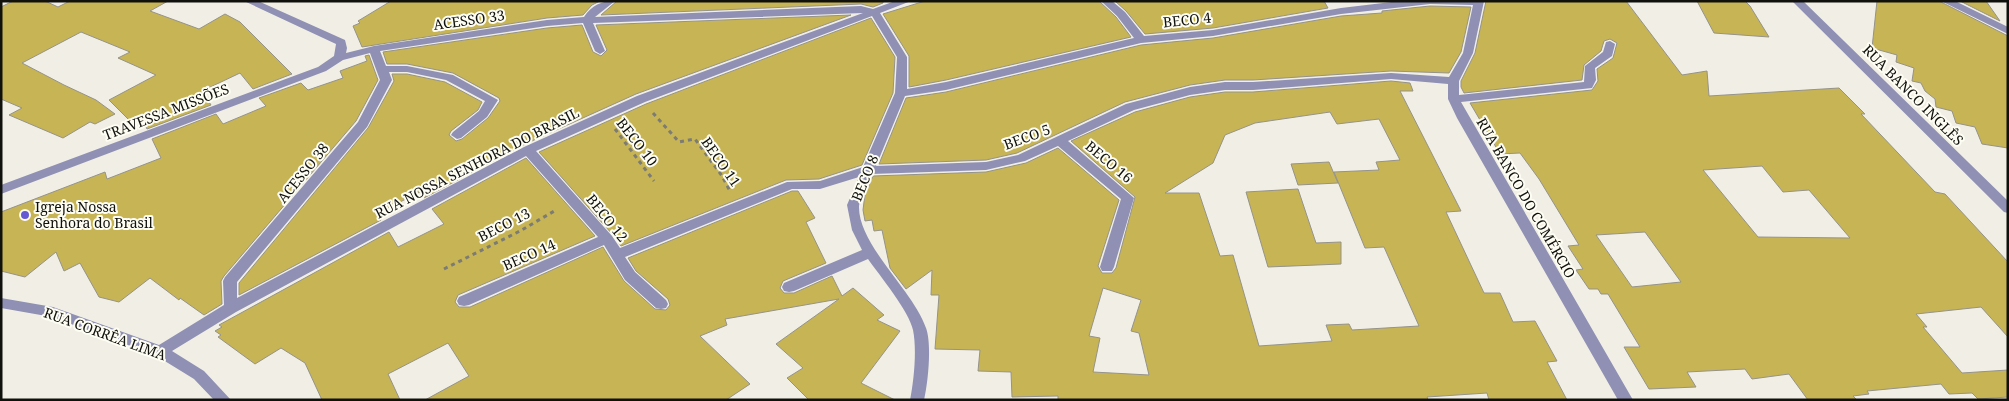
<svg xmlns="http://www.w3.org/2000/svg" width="2009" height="401" viewBox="0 0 2009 401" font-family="'Noto Serif',serif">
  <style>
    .building { fill: #c7b455; stroke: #95938a; fill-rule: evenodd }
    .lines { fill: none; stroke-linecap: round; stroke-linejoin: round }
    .path { stroke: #7c7b74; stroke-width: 3; stroke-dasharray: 4 4; stroke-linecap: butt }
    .minor { fill: #8f90b4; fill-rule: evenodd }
    .poi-dot { fill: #665ad3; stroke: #fefdf3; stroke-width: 2 }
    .labels { text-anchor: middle; stroke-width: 4; stroke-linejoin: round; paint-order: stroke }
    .street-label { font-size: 14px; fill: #10100c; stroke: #fefdf3 }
    .poi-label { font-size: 14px; fill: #10100c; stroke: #fefdf3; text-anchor: start }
  </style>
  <rect width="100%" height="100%" fill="#f1efe5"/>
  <path class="building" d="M13,1H45L58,7L70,1H168L150,11L199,29L225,14L240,22L292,74L253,89L240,73L202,91L211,105L147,129L141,117L130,121L109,100L156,75L118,58L130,52L81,32L22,63L64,85L96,100L115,114L95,124L90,122L63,138L9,115L22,108L1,99V7Z
    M391,1H600L592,5L583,15L547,18L362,47L353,26L360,23L358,21Z
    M617,1H883V3L873,7L861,4L601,15Z
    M925,1H1099L1116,17L1131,37L946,80L909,87V56L883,14Z
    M1115,1H1324L1328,8L1213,28L1145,34L1126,11Z
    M1486,1H1626L1682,75L1707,71L1709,96L1839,88L1865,114H1861L1935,192L1945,194L2008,262V337L1981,307L1916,314L1927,327H1923L1962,373L2008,370V397L1978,399L1972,393L1949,394L1941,384L1867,391L1869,394L1853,396L1857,400H1808L1789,374L1752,379L1745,369L1687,372L1696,387L1649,389L1624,347H1640L1608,294H1601L1598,289H1589L1576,270L1583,269L1568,246L1579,245L1539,179L1520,153L1500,154L1470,103L1592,90L1598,81L1597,69L1613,58L1617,43L1610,39L1604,41L1601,51L1584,65L1582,80L1464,93L1461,87V81L1475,53ZM1762,166L1783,192L1809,190L1850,238L1758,237L1703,170ZM1645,232L1681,282L1632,287L1596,235Z
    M1697,1H1745L1750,6L1769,37L1714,33Z
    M1877,1H1939L2008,36V148L1982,144L1975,127L1956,123L1952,111L1936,107L1935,99L1925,91L1921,83L1912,81L1914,68L1896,62L1897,55L1872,48Z
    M1960,1H1986L2000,21Z
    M1430,6L1471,7L1461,52L1449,73L1391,71L1253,80H1225L1190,85L1125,102L1017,153L986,160L879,164L906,98L946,92L1141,45L1213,38L1341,16L1382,13V11Z
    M851,15L636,94L523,145L424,198L420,192L378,213L381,220L239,295V283L368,128L394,81L392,74H407L445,82L482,102L478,110L451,131L449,135L456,141L462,139L488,118L500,101L499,98L453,73L407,64H387L383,52L547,28L582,25L593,52L601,56L607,50L596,25Z
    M871,18L895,57L893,93L862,165L819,179L786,180L621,246L613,235L539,152L646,104Z
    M369,55L378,80L356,121L224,276L221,281L222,304L204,315L180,298L179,300L150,278L119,302L99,297L80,263L64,271L56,252L25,277L1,271V212L105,172L107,179L161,158L152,139L216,114L223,124L266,106L259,98L301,83L308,90L343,78L340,71L367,61L365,56Z
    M1391,81L1410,83L1413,91H1400L1461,211L1446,212L1484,293H1500L1513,322L1535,321L1557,361L1547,362L1567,400H1489L1487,393L1427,397L1428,400H1058V396L1012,397L1011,372L978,371L980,350L935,349L939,295H931L932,270L906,289L890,268L882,230L874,231L872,220L865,221L863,210L865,194L873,176L986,172L1026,163L1058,148L1119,200L1098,266L1102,273H1112L1116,268L1135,197L1071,141L1135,112L1190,97L1225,92H1253ZM1330,112L1337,124L1379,119L1400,160L1376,162L1379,170L1334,172L1365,248L1384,247L1419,326L1352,330L1349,324L1326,325L1332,341L1259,346L1233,255L1220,256L1199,193H1165L1213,163L1225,135L1255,123ZM1103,288L1141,300L1131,331L1139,333L1149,375L1093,372L1100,338L1089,336Z
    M526,158L595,236L458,295L455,302L459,307H470L603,247L624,281L655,309L666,310L670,305L668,299L636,271L628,258L792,191H798L815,218L806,222L826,263L783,281L780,288L784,293H794L832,276L842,296L853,288L884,315L877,320L900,331L861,383L895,400H809L787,378L803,368L776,344L839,299L725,319L727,325L700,336L750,384L726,400H425L469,376L448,343L388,374L400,400H322L305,363L281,348L255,364L218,337L221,335L215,331L222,327L219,325L389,232L398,247L444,224L432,209Z
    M1329,162L1338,183L1298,185L1291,164Z
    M1298,189L1316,243L1341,242V264L1268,267L1246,192Z"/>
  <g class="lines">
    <path class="path" d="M653,113L679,142L695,139L722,176L730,191
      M615,129L654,181
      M444,269L520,231L556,210"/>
    <path class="minor" d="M244,1H258L345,40L347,48L346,53L374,46L547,20L584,17C592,5 601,1 615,1L595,17L861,6L873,9L895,1H911L880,13L907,57V89L946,82L1134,38L1117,16L1101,1H1112L1125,12L1144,36L1213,30L1341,8L1400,1H1484L1473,53L1459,81V95L1584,82L1585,66L1603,52L1606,42L1610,41L1615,44L1612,56L1595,68L1596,80L1592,88L1461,102L1633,400H1618L1457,118L1448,99V84L1391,79L1253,90H1225L1190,95L1134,110L1068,141L1134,198L1114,267L1112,271H1102L1100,267L1121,199L1058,146L1025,161L986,170L872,174C869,183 860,196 859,206C858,245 913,290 926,328C932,344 928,383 924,400H910C914,381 917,349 913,330C909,311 880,276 868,259L794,291L789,292L784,291L782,287L784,283L862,250L852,230L847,205L859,177L820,189H792L625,257L635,272L666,300L668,304L666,308L661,309L656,308L625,280L604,245L469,305L464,306L459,305L457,301L459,297L598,237L526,156L236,312L172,351L204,371L231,400H214L194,379L155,355L52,317L1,308V298L53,307L159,345L224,305L223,281L225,277L358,122L380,80L370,53L343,60L326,71L1,194V185L318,67L334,56L336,44ZM1430,4L1473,5L1463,53L1449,77L1391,73L1253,82H1225L1190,87L1126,104L1018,155L986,162L876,166L905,96L946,90L1141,43L1213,36L1341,14ZM863,13L637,96L524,147L237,298V282L367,127L392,80L389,72H407L446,80L485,101L479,111L453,132L451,135L457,139L461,138L487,117L498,100L453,75L407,66H386L380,51L547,26L583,23L595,51L600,54L605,51L593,23ZM872,16L897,57L895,93L863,167L820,181L787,182L620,248L612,236L536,151L645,102Z
      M1792,1H1803L2008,201V213L2004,212Z
      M1941,1H1955L2008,27V34Z"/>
  </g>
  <circle class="poi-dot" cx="25" cy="215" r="5"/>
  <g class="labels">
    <g class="street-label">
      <text transform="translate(469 20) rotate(-8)" y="5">ACESSO 33</text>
      <text transform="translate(1187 20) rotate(-6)" y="5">BECO 4</text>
      <text transform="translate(1913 95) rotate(45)" y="5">RUA BANCO INGLÊS</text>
      <text transform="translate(166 112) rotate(-21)" y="5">TRAVESSA MISSÕES</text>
      <text transform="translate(1027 137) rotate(-20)" y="5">BECO 5</text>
      <text transform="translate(637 142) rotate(52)" y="5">BECO 10</text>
      <text transform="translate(721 162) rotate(55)" y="5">BECO 11</text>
      <text transform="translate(1109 162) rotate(40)" y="5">BECO 16</text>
      <text transform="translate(477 163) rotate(-27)" y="5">RUA NOSSA SENHORA DO BRASIL</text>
      <text transform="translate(303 173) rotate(-51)" y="5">ACESSO 38</text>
      <text transform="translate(865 178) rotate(-68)" y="5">BECO 8</text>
      <text transform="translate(1526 198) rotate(60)" y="5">RUA BANCO DO COMÉRCIO</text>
      <text transform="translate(607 218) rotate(51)" y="5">BECO 12</text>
      <text transform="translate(504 225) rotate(-27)" y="5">BECO 13</text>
      <text transform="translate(529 255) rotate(-24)" y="5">BECO 14</text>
      <text transform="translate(105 334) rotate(20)" y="5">RUA CORRÊA LIMA</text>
    </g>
    <g class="poi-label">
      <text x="35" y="212">Igreja Nossa<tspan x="35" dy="16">Senhora do Brasil</tspan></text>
    </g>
  </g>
  <rect width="2009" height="401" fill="none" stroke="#10100c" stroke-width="5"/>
</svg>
